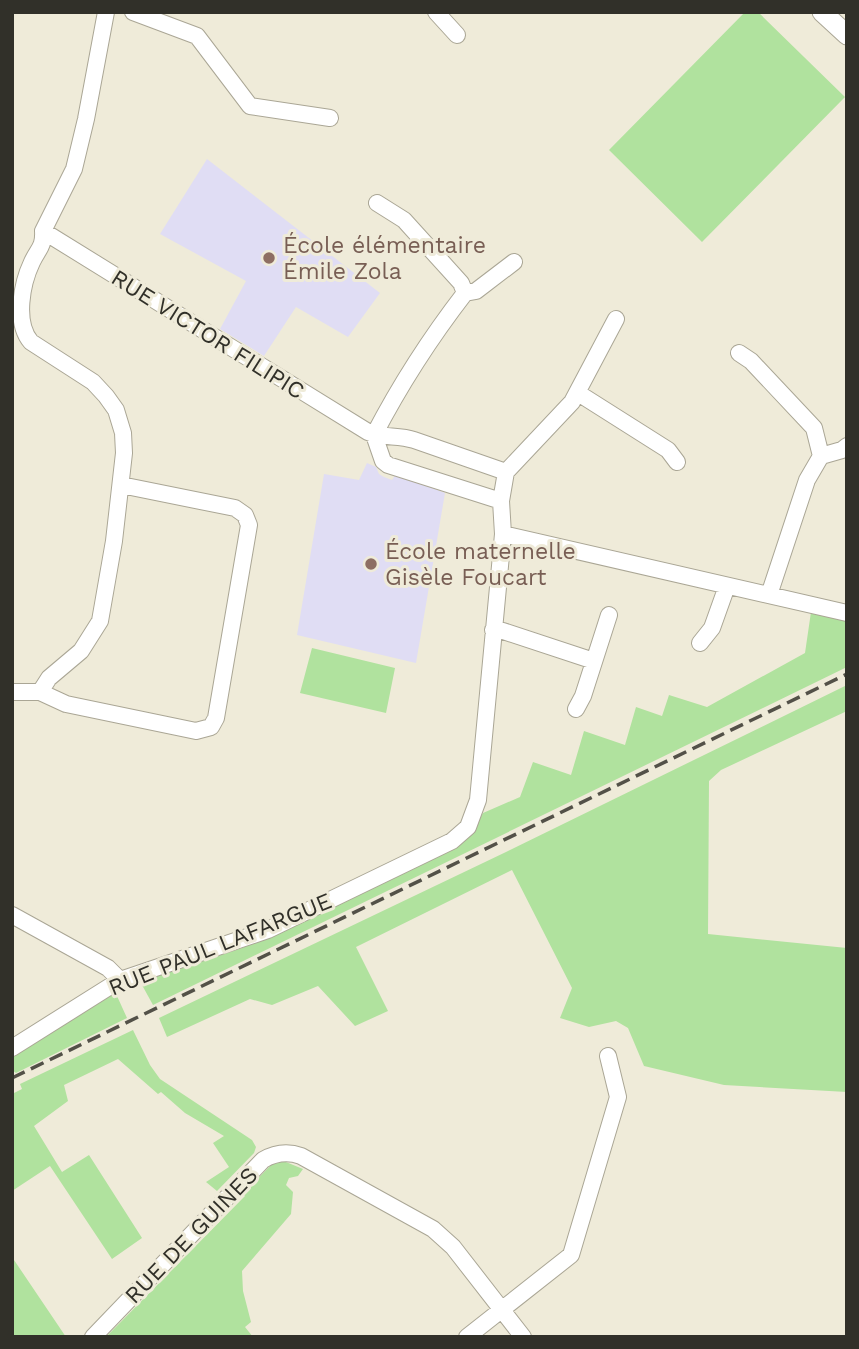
<svg xmlns="http://www.w3.org/2000/svg" width="859" height="1349" viewBox="0 0 859 1349" font-family="'Work Sans',sans-serif">
  <style>
    .education { fill: #e0ddf4 }
    .green { fill: #b0e29e }
    .lines { fill: none; stroke-linecap: round; stroke-linejoin: round }
    .minor-casing { stroke: #aaa695; stroke-width: 18 }
    .tertiary-casing { stroke: #aaa695; stroke-width: 21 }
    .minor { stroke: #fff; stroke-width: 16 }
    .tertiary { stroke: #fff; stroke-width: 19 }
    .rail { stroke: #535148; stroke-width: 3.5; stroke-dasharray: 14 7; stroke-linecap: butt }
    .education-dot { fill: #8d6e63; stroke: #efebd9; stroke-width: 2.5 }
    .labels { text-anchor: middle; stroke-width: 6; stroke-linejoin: round; paint-order: stroke }
    .education-label { font-size: 23px; fill: #785e54; stroke: #efebd9; text-anchor: start }
    .street-label { font-size: 23px; fill: #313029; stroke: #efebd9 }
  </style>
  <rect width="100%" height="100%" fill="#efebd9"/>
  <path class="education" d="M207,159L380,293L348,337L296,307L264,356L220,329L246,281L160,234Z
    M367,463L376,467L379,474L384,477L392,480L396,474L445,493L416,663L297,635L324,474L359,480Z"/>
  <path class="green" d="M745,12H758L845,97L702,242L609,150Z
    M811,612L847,621V667L153,1005L142,985L146,980L242,948L286,929L471,834L483,813L520,797L533,762L571,775L584,731L625,745L636,707L662,716L669,695L707,707L805,653Z
    M312,648L395,668L386,713L300,693Z
    M847,685V711L721,770L709,781L708,934L847,948V1092L724,1085L644,1066L628,1028L616,1021L589,1027L560,1018L572,988L512,870L356,947L388,1011L355,1026L318,986L272,1005L250,999L167,1037L159,1018L506,852Z
    M112,995L117,996L127,1018L16,1073L12,1070V1057Z
    M133,1030L150,1065L160,1079L252,1140L256,1147L254,1153L217,1191L206,1182L229,1167L213,1143L224,1136L185,1113L161,1092L158,1094L118,1059L64,1085L68,1101L34,1126L62,1172L89,1155L142,1238L112,1259L50,1166L12,1191V1094L22,1089L20,1084Z
    M281,1160L303,1169L298,1176L289,1178L286,1185L293,1192L291,1214L242,1271L243,1291L251,1322L245,1327L253,1337H106L245,1196L243,1194L272,1164Z
    M12,1257L66,1337H12Z"/>
  <g class="lines">
    <g class="minor-casing">
      <path id="minor" d="M133,12L197,36L250,106L330,118
        M436,12L457,35
        M377,203L404,220L461,283L465,293
        M43,231L368,432C381,438 399,435 414,440L506,472L501,501L388,465L383,461L374,435
        M739,353L751,361L814,428L821,456
        M578,393L668,450L677,462
        M374,435C400,385 431,337 465,293L476,291L514,262
        M506,472L572,402L616,319
        M503,534L847,613
        M769,595L807,480L821,456L842,450L847,446
        M493,630L503,631L594,661
        M700,643L712,628L727,586
        M12,692H40L49,678L81,651L100,621L114,541L124,453L123,433L116,410L106,396L93,382L31,342C14,322 22,283 32,262C38,249 44,247 43,231L74,169L86,119L106,12
        M40,692L66,704L196,731L211,727L216,718L249,525L245,515L235,508L121,485
        M576,709L583,696L609,615
        M12,915L108,968L120,980
        M12,1048L120,980L268,930L452,841L468,827L478,800L503,534L501,501
        M93,1337L263,1160C275,1153 287,1151 301,1156L433,1229L453,1247L523,1337
        M467,1337L571,1255L618,1097L608,1056"/>
    </g>
    <g class="tertiary-casing">
      <path id="tertiary" d="M822,12L847,35"/>
    </g>
    <use href="#minor" class="minor"/>
    <use href="#tertiary" class="tertiary"/>
    <path class="rail" d="M12,1078L847,674"/>
  </g>
  <g class="education-dot">
    <circle cx="269" cy="258" r="7"/>
    <circle cx="371" cy="564" r="7"/>
  </g>
  <g class="labels">
    <g class="education-label">
      <text x="283" y="253">École élémentaire<tspan x="283" dy="26">Émile Zola</tspan></text>
      <text x="385" y="559">École maternelle<tspan x="385" dy="26">Gisèle Foucart</tspan></text>
    </g>
    <g class="street-label">
      <text transform="translate(208 334) rotate(32)" y="8">RUE VICTOR FILIPIC</text>
      <text transform="translate(220 944) rotate(-22)" y="8">RUE PAUL LAFARGUE</text>
      <text transform="translate(191 1235) rotate(-46)" y="8">RUE DE GUINES</text>
    </g>
  </g>
  <rect width="859" height="1349" fill="none" stroke="#313029" stroke-width="28"/>
</svg>
